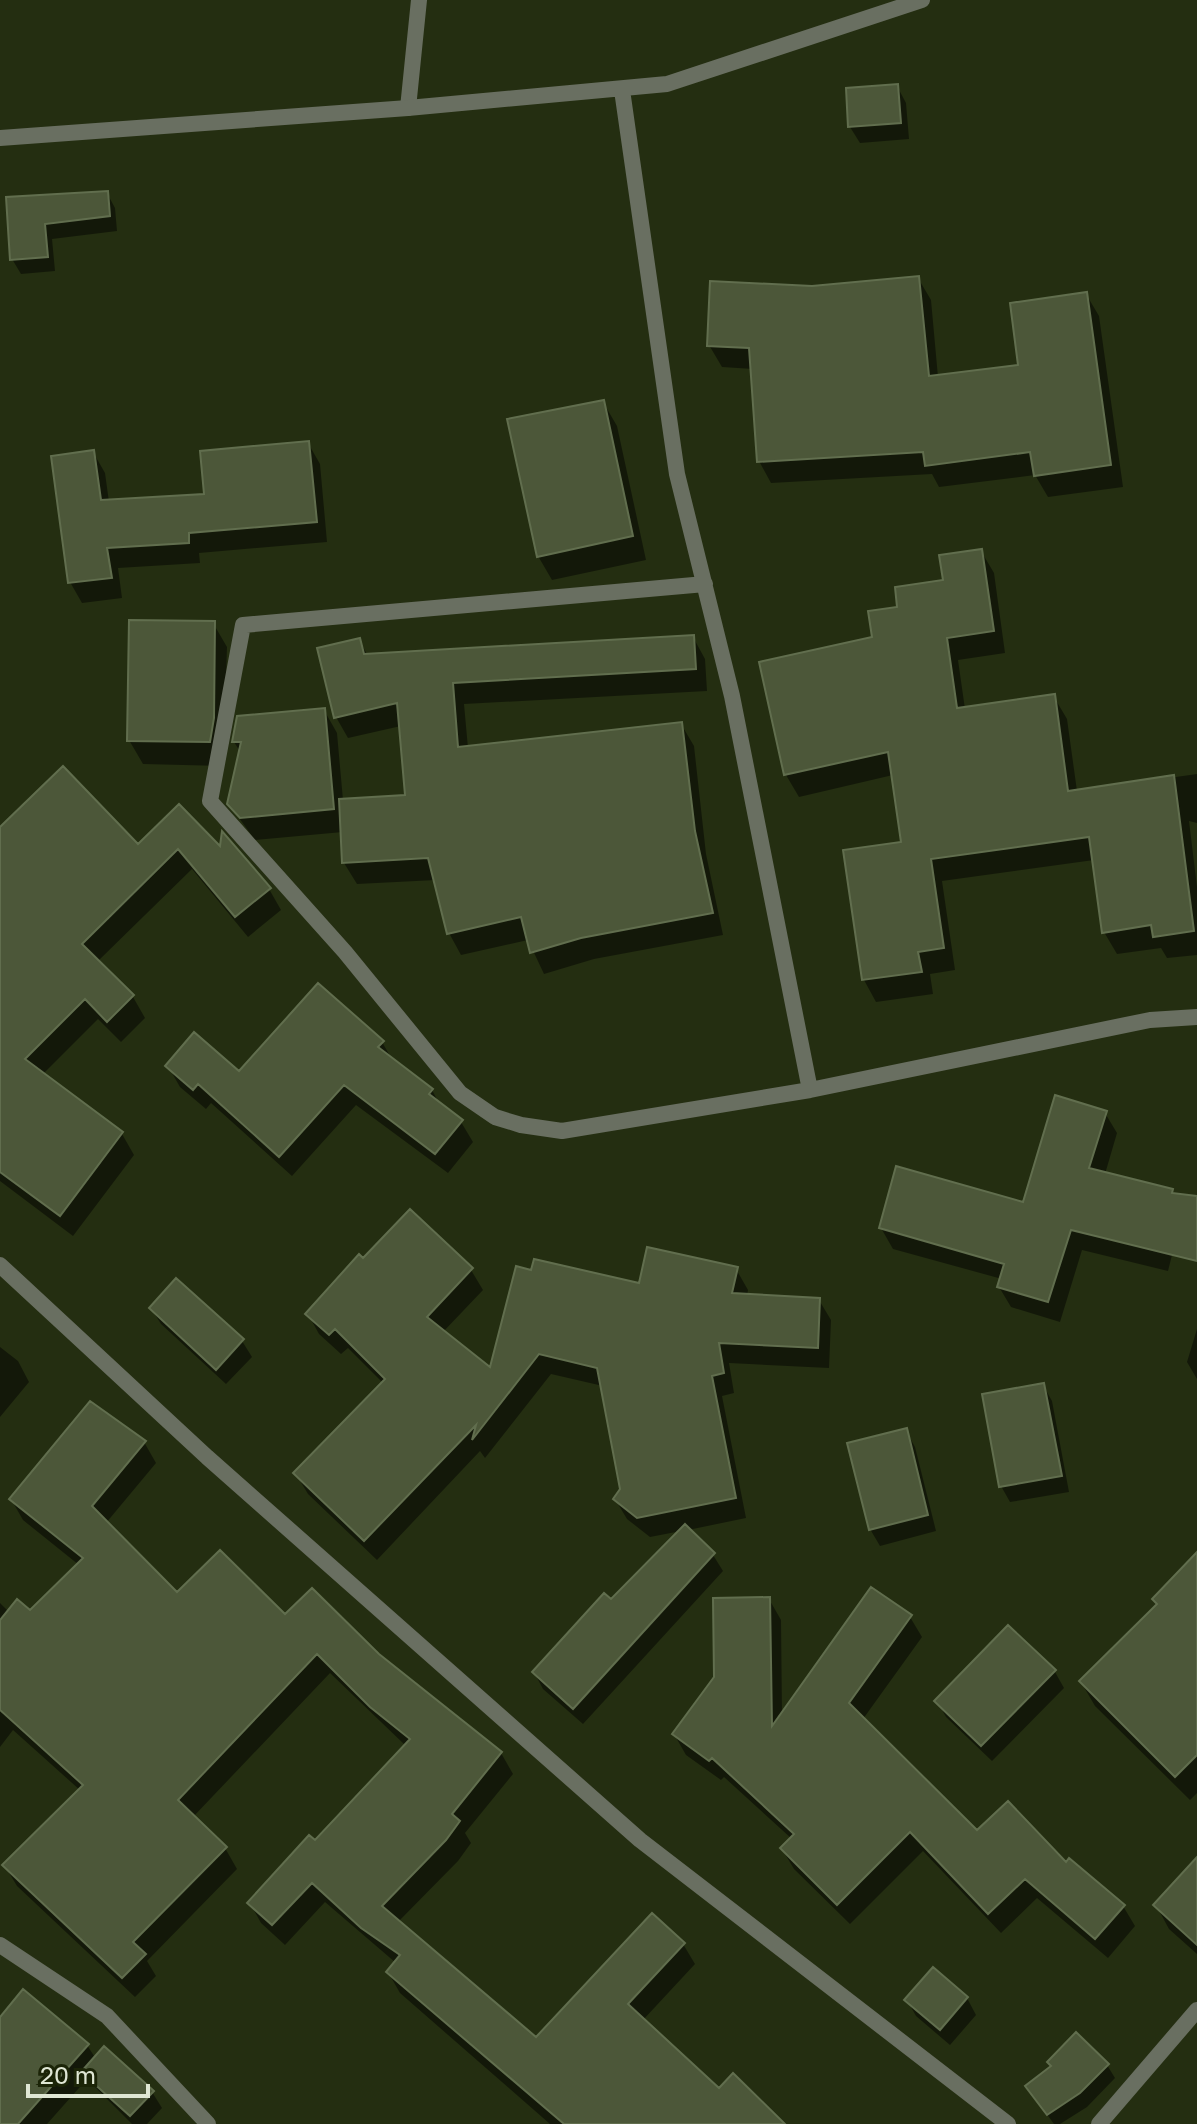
<svg xmlns="http://www.w3.org/2000/svg" width="1197" height="2124" viewBox="0 0 1197 2124" font-family="'Golos Text',sans-serif">
  <style>
    .shadow { fill: #0007 }
    .building { fill: #4c5739; stroke: #616e4e; stroke-width: 2 }
    .lines { fill: none; stroke-linecap: round; stroke-linejoin: round }
    .lane { stroke: #696f61; stroke-width: 16 }
    .street { stroke: #696f61; stroke-width: 16 }
  </style>
  <rect width="100%" height="100%" fill="#242e11"/>
  <path class="shadow" d="M897,86L906,103L909,139L860,143L850,127Z
    M107,193L115,208L117,231L52,239L55,271L21,274L12,259L8,199Z
    M918,278L931,300L938,377L1020,366L1086,294L1099,316L1123,487L1048,497L1035,475L939,487L932,474L771,483L759,461L753,369L722,367L709,345Z
    M603,402L617,426L646,560L552,580L538,556Z
    M308,443L320,464L327,542L199,553L200,563L118,568L122,598L82,603L70,582L93,452L105,473L109,502L206,495Z
    M981,551L994,573L1005,653L958,660L965,709L1054,697L1067,719L1077,791L1197,774V823L1189,821L1197,887V955L1167,958L1161,948L1117,954L1104,932L1094,860L942,881L955,970L930,974L933,994L876,1002L864,980L903,843L893,775L799,797L786,775L761,664L874,639L900,608L946,582Z
    M213,623L227,647L223,766L143,764L129,740Z
    M693,637L705,659L707,691L464,704L468,748L681,724L694,746L706,854L723,935L594,959L544,974L528,940L461,955L449,933L436,880L357,884L344,863L343,832L255,840L229,804L241,753L234,742L324,710L337,733L343,800L407,797L401,726L348,738L336,717L359,640L368,656Z
    M0,830L138,847L221,850L269,889L281,910L248,937L192,869L97,962L133,997L145,1018L121,1042L98,1019L42,1075L122,1134L134,1155L73,1236L0,1181Z
    M382,1042L393,1061L432,1090L440,1105L461,1122L473,1142L448,1173L356,1105L292,1176L211,1103L206,1109L180,1087L168,1066L239,1073Z
    M1105,1113L1117,1133L1105,1174L1171,1190L1183,1211L1168,1271L1082,1250L1060,1322L1011,1307L999,1287L1002,1279L893,1249L881,1228L1024,1204Z
    M363,1261L471,1270L483,1290L443,1332L491,1371L640,1286L736,1269L748,1290L747,1296L819,1300L831,1320L829,1368L729,1363L734,1393L722,1396L746,1518L688,1530L713,1555L723,1571L583,1724L543,1689L534,1672L681,1531L650,1537L627,1519L615,1499L623,1490L603,1386L551,1374L485,1458L480,1451L377,1560L308,1494L296,1474L383,1383L348,1348L341,1354L319,1334L308,1314Z
    M151,1308L242,1341L252,1357L226,1384L161,1324Z
    M1197,1329V1379L1187,1362Z
    M0,1347L18,1361L29,1382L0,1417Z
    M1043,1385L1052,1401L1069,1492L1010,1502L1001,1486Z
    M906,1431L915,1447L936,1531L880,1546L870,1529Z
    M144,1442L156,1463L106,1523L177,1595L285,1617L377,1656L501,1753L513,1774L465,1833L471,1843L458,1861L398,1922L536,2039L683,1944L695,1964L643,2020L719,2091L782,2124H550L400,1993L388,1972L396,1963L325,1902L285,1945L261,1923L250,1903L315,1843L406,1746L330,1673L193,1817L225,1848L237,1869L147,1961L156,1976L135,1997L17,1886L5,1866L81,1791L13,1730L0,1747V1603L9,1612H30L79,1565L23,1520L11,1499Z
    M1197,1555V1793L1190,1800L1095,1706L1081,1682L1158,1606L1154,1600Z
    M769,1599L781,1620L782,1715L910,1617L922,1637L863,1719L977,1833L1066,1865L1123,1906L1135,1926L1108,1958L1037,1898L1001,1933L923,1851L850,1924L794,1869L782,1849L792,1839L724,1777L721,1780L686,1755L674,1734Z
    M1009,1628L1055,1672L1064,1688L992,1761L946,1717L937,1701Z
    M1197,1860V1954L1169,1929L1156,1905Z
    M967,1998L976,2015L950,2045L916,2016L907,2000Z
    M0,2020L87,2045L96,2059L152,2092L162,2108L147,2124H132L87,2079L47,2124H0Z
    M1107,2065L1115,2078L1087,2107L1060,2124H1054L1027,2087Z"/>
  <path class="building" d="M898,84L901,123L848,127L846,88Z
    M108,191L110,216L45,224L48,257L10,260L6,197Z
    M919,276L929,376L1018,365L1010,303L1087,292L1111,465L1034,476L1030,452L925,466L923,452L757,462L749,348L707,346L710,281L812,286Z
    M604,400L633,536L537,557L507,419Z
    M309,441L317,522L189,533V543L107,548L112,578L68,583L51,456L94,450L101,500L204,494L200,451Z
    M982,549L994,631L947,638L957,708L1055,694L1068,791L1174,775L1194,931L1153,937L1151,925L1102,933L1089,837L931,859L944,948L918,952L922,972L862,980L843,850L901,842L888,752L784,775L759,662L872,637L868,611L897,607L895,587L943,580L939,555Z
    M129,620L215,621L214,718L210,742L127,741Z
    M694,635L696,669L453,683L458,747L682,722L695,831L713,913L581,938L530,953L521,917L447,934L428,858L342,863L339,799L405,795L397,703L334,718L317,648L360,638L364,654Z
    M325,708L334,809L240,818L227,804L241,742H232L237,716Z
    M63,766L138,844L179,804L220,846L222,831L271,888L235,917L178,849L82,944L134,995L107,1022L85,999L25,1059L123,1132L60,1216L0,1172V827Z
    M318,983L384,1041L378,1047L433,1089L429,1094L463,1120L435,1154L344,1085L279,1157L198,1084L193,1090L165,1066L194,1032L239,1071Z
    M1055,1095L1107,1111L1089,1168L1173,1189L1172,1193L1197,1196V1261L1071,1230L1048,1302L997,1287L1004,1264L879,1228L896,1166L1023,1202Z
    M410,1209L473,1268L427,1317L490,1367L516,1266L531,1270L534,1259L639,1283L647,1247L738,1267L732,1293L820,1298L818,1348L719,1343L724,1373L712,1376L736,1498L637,1518L613,1499L620,1489L597,1368L539,1354L472,1440L476,1425L364,1541L293,1473L385,1379L335,1329L329,1335L305,1314L359,1254L363,1258Z
    M176,1278L244,1339L216,1370L149,1308Z
    M1044,1383L1062,1476L999,1487L982,1394Z
    M90,1401L146,1441L92,1506L177,1592L220,1550L285,1614L312,1588L379,1654L502,1752L452,1814L460,1821L446,1840L382,1906L536,2037L652,1913L685,1943L628,2004L719,2088L733,2073L785,2124H564L386,1972L400,1955L361,1928L312,1883L272,1925L247,1903L309,1835L315,1840L410,1739L370,1707L317,1654L178,1800L227,1847L133,1942L146,1954L122,1978L2,1865L83,1785L0,1710V1620L17,1599L30,1610L83,1558L9,1499Z
    M907,1428L928,1515L869,1530L847,1443Z
    M685,1524L715,1553L573,1709L532,1672L604,1593L611,1599Z
    M1197,1552V1755L1175,1777L1079,1681L1157,1604L1152,1599Z
    M871,1587L912,1615L849,1703L977,1830L1008,1801L1066,1862L1069,1858L1125,1905L1095,1939L1025,1879L988,1914L910,1832L837,1905L780,1848L794,1834L712,1758L709,1761L672,1734L714,1677L713,1598L770,1597L772,1726Z
    M1008,1625L1056,1670L981,1746L934,1701Z
    M1197,1857V1945L1153,1905Z
    M933,1967L968,1997L940,2030L904,2000Z
    M23,1989L89,2044L18,2124H0V2017Z
    M1076,2032L1109,2064L1080,2093L1047,2115L1025,2086L1051,2066L1047,2062Z
    M104,2046L154,2091L130,2116L81,2072Z"/>
  <g class="lines">
    <path class="lane" d="M408,108L419,0"/>
    <path class="street" d="M622,90L677,474L732,696L810,1090
      M0,138L408,108L667,84L922,0
      M705,584L243,625L210,801L345,952L460,1093L495,1117L521,1125L562,1131L810,1090L1150,1020L1197,1017
      M0,1265L207,1457L640,1840L1008,2124
      M0,1945L107,2016L208,2124
      M1099,2124L1197,2010"/>
  </g>
  <path d="M28 2084v12h120v-12" fill="none" stroke="#dfe6d4" stroke-width="4"/>
  <text x="40" y="2084" font-size="24" fill="#dfe6d4" stroke="#1b2407" stroke-width="6" paint-order="stroke">20 m</text>
</svg>
